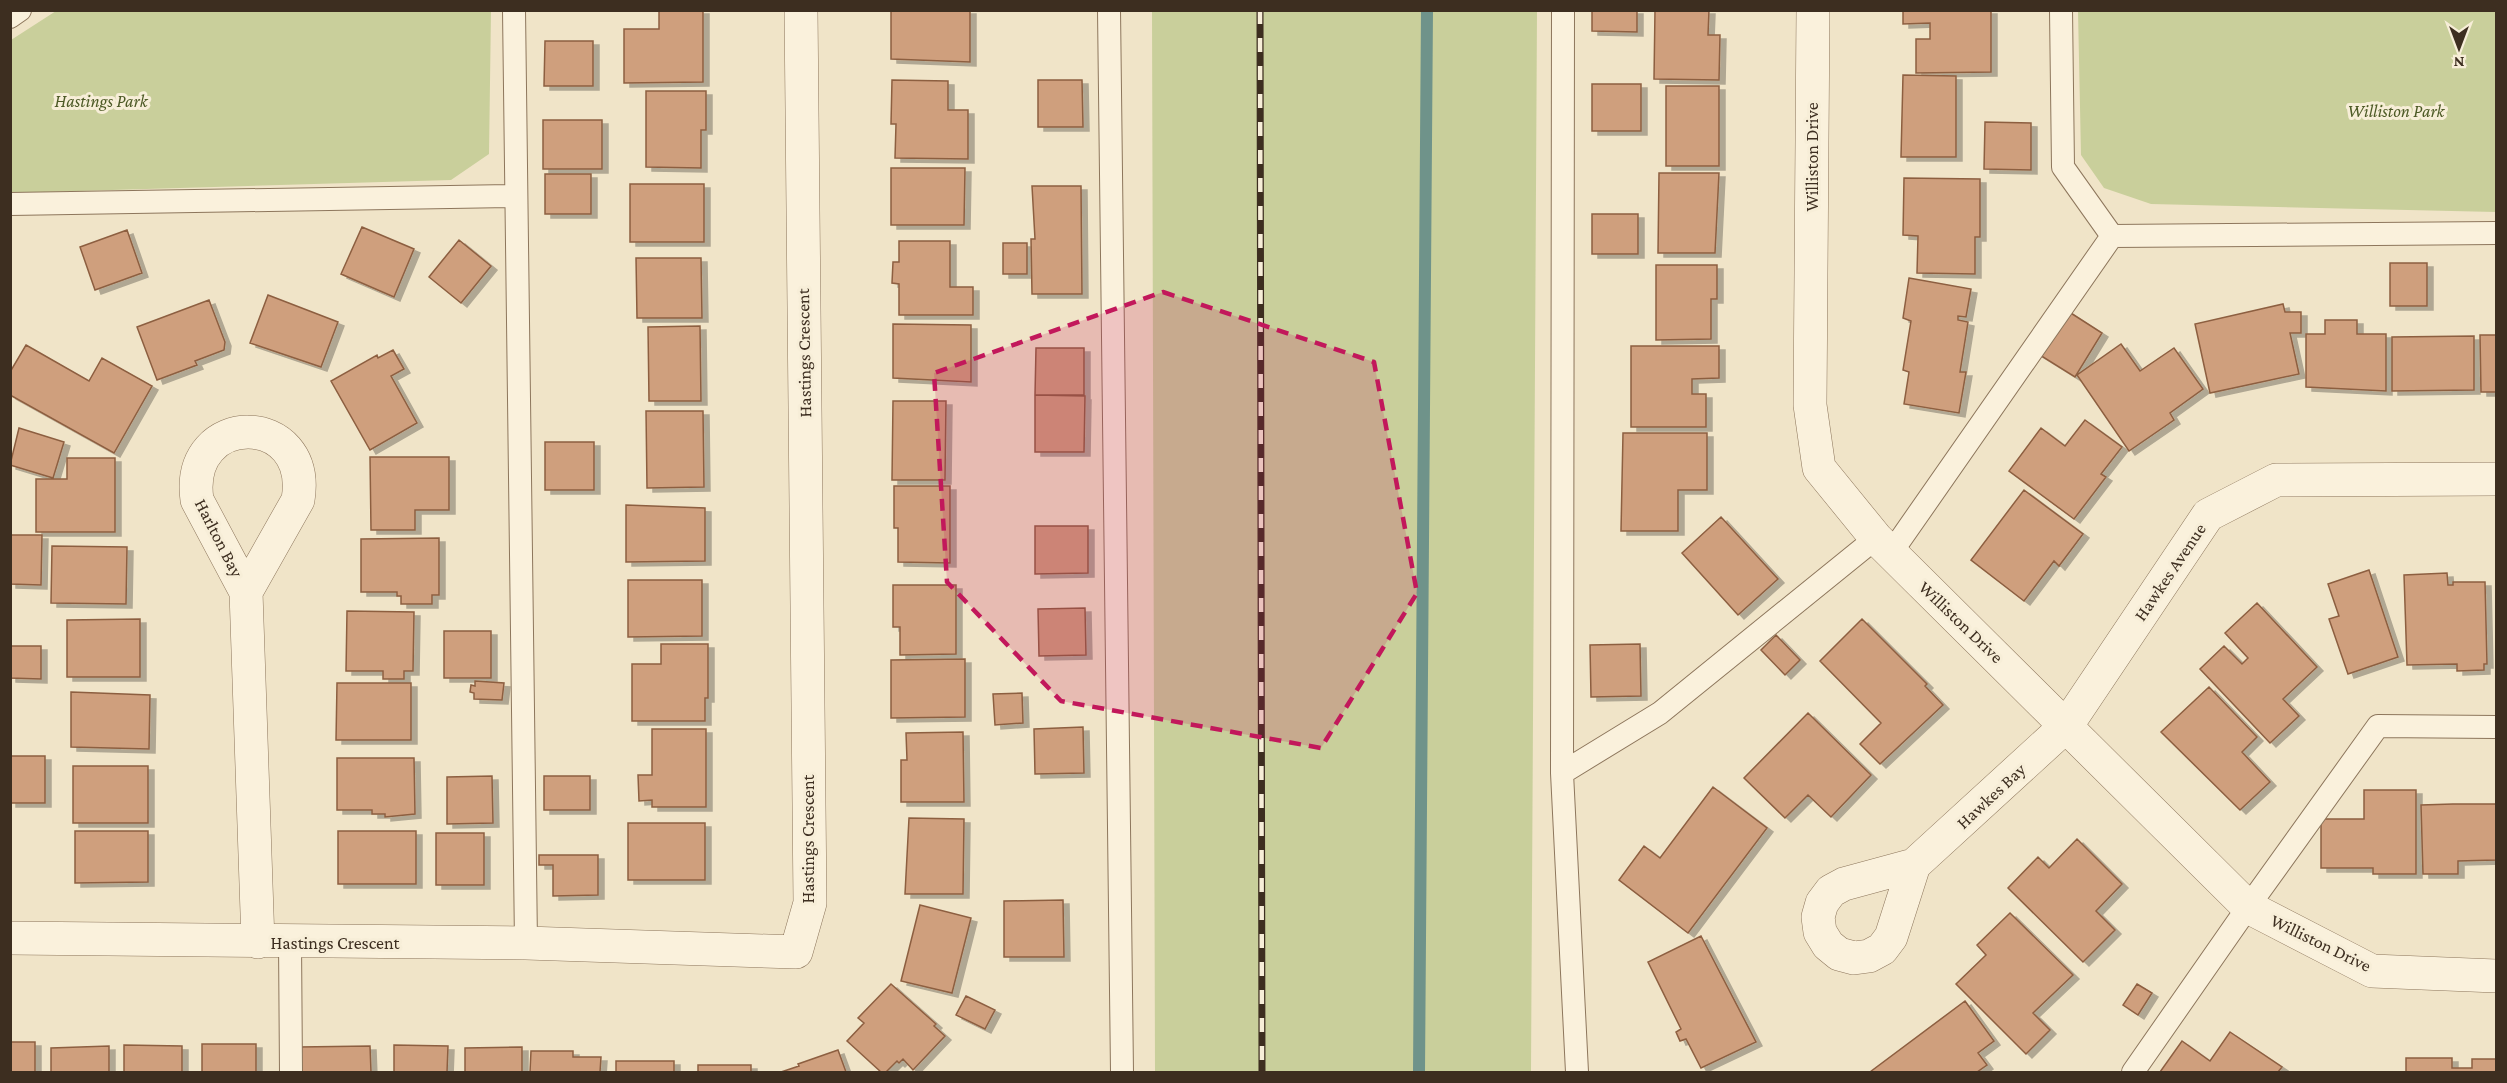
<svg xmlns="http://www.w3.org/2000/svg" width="2507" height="1083" viewBox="0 0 2507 1083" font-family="'Crimson Pro',serif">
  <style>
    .green { fill: #c9cf9b }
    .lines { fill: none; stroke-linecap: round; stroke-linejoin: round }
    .stream { stroke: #6f938a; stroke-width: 12 }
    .building { fill: #cf9f7d; stroke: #8d5f41; stroke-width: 1.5; filter: url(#shadow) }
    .service-casing { stroke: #8d765c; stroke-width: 24 }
    .minor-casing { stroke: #8d765c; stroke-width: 34 }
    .service { stroke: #faf1dc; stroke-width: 22 }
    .minor { stroke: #faf1dc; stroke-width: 33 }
    .rail-casing { stroke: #3d2e20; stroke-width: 7 }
    .rail { stroke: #f7eed8; stroke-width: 4.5; stroke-dasharray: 14; stroke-linecap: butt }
    .marked { fill: #c2185b; fill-opacity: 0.2; stroke: #c2185b; stroke-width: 4.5; stroke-dasharray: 12 8; stroke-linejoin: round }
    .labels { text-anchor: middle; stroke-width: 6; stroke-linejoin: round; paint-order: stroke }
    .park-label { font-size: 18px; font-style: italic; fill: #4d5a26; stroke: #f7eed8 }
    .street-label { font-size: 18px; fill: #3d2e20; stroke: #f7eed8 }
  </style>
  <defs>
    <filter id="shadow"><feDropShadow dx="6" dy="4" stdDeviation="0" flood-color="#0004"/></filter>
  </defs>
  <rect width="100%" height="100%" fill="#f0e4c8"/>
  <path class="green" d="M56,11H491L489,154L451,180L11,193V40Z
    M1152,11H1537L1531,1072H1155Z
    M2078,11H2496V212L2151,204L2104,188L2081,155Z"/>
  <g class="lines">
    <path class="stream" d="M1419,1072L1427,10"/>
  </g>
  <path class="building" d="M659,10H703V82L624,83V29H659Z
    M891,10H970V62L891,59Z
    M1592,10H1637V32L1592,31Z
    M1655,10H1709L1708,35H1720L1719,80L1654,79Z
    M1903,10H1991V72L1916,73V39H1930V23L1903,24Z
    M545,41H593V86H544Z
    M1903,75L1956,76V157H1901Z
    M892,80L948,81V110H968V159L895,158L896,124H891Z
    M1038,80H1082L1083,127H1038Z
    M1592,84H1641V131H1592Z
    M1666,86H1719V166H1666Z
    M646,91H706V130H701V168L646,167Z
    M543,120H602V169H543Z
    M1985,122L2031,123V170L1984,169Z
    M891,168H965L964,225H891Z
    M1659,173H1719L1715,253H1658Z
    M545,174H591V214H545Z
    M1904,178L1980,179V237H1975V274L1917,273L1918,236L1903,235Z
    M630,184H704V242H630Z
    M1032,186H1081L1082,294H1032L1031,239H1035Z
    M1592,214H1638V254H1592Z
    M362,227L414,249L394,297L341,274Z
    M127,230L142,273L95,290L80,247Z
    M459,240L491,266L461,303L429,277Z
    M899,241H950V287H973V315H899V284L892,283L893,262H899Z
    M1003,243H1027V274H1003Z
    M636,258H701L702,318H637Z
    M2390,263H2427V306H2390Z
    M1656,265H1717V299H1711V339L1656,340Z
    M1909,278L1971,289L1966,317L1958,316V320L1968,322L1960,372H1966L1959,413L1904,404L1909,372L1903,370L1911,321L1903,318Z
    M268,295L338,322L321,367L250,343Z
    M209,300L225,342L224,350L195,361L197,365L157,380L137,327Z
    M2283,304L2285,312H2301V333H2290L2299,374L2210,393L2195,324Z
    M2063,308L2102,333L2075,377L2035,352Z
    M2325,320H2357V334H2386V391L2306,387V334H2325Z
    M893,324L971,325V382L893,378Z
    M700,326L701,401H649L648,327Z
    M2480,335H2496V392H2481Z
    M2474,336V390L2392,391V337Z
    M2121,344L2140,371L2174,348L2203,389L2170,413L2174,420L2129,451L2077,375Z
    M26,345L89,381L102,358L152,386L114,453L10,395V372Z
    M1631,346H1719V378L1692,379V394H1706V427H1631Z
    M1036,348H1084V395H1035Z
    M393,350L404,369L391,376L417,423L370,450L331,381L377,355L378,358Z
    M1035,395L1085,396L1084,452H1035Z
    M893,401H946L945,480H892Z
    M646,411H703L704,487L647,488Z
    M2085,420L2122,447L2101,474L2106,477L2074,519L2009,471L2041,428L2065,446Z
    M19,428L64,442L53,478L10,465Z
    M1623,433H1707V490H1678V531H1621Z
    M545,442H594V490H545Z
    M370,457H449V510H415V530H371Z
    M67,458H115V532H36V479H67Z
    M894,486H950V563L898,562V528H894Z
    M2024,490L2083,534L2059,566L2054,561L2024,601L1971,560Z
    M626,505L705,508V561L626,562Z
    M1721,517L1778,579L1738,615L1682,553Z
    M1035,526H1088V573L1035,574Z
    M10,535H42L41,585L10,584Z
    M439,538V595H432V604H401V596H397V592H361V539Z
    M52,546L127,547L126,604L51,603Z
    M2369,570L2398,657L2348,674L2329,619L2339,616L2328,584Z
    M2447,573L2448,585H2453V582H2485L2487,664H2484V670L2457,671V664L2407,665L2404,575Z
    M628,580H702V636L628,637Z
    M893,585H956V654L900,655V627H893Z
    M2257,603L2317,667L2283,699L2299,716L2270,743L2200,669L2224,646L2242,664L2248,658L2225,633Z
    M1085,608L1086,655L1039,656L1038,609Z
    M347,611L414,612L413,671H404V679H383V671H346Z
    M140,619V677H67V620Z
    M1862,619L1927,684L1925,686L1943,705L1880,764L1860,744L1881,723L1820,661Z
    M444,631H491V678H444Z
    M1776,635L1800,660L1785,675L1761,650Z
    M661,644H708V698H705V721H632V664H661Z
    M1640,644L1641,696L1591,697L1590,645Z
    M10,646H41V679L10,678Z
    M965,659V717L891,718V660Z
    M475,681L504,683L502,700L474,699V693L470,692L471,685L475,686Z
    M337,683H411V740H336Z
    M2209,687L2257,737L2242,752L2270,782L2240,810L2161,732Z
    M71,692L150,695L149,749L71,747Z
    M1022,693L1023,723L995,725L993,694Z
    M1808,713L1871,775L1831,817L1808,795L1785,818L1744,778Z
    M1083,727L1084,773L1035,774L1034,729Z
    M652,729H706V807H652V800L639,801L638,775H652Z
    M963,732L964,802H901V760H907L906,733Z
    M10,756H45V803H10Z
    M337,758H414L415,814L385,817V814H372V810H337Z
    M73,766H148V823H73Z
    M492,776L493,823L447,824V777Z
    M544,776H590V810H544Z
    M1713,787L1767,828L1688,933L1619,880L1644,846L1660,858Z
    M2364,790H2416V874H2373V868H2321V819H2364Z
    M2453,804H2496V860L2458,861V874H2423L2421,805Z
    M909,818L964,819L963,894H905Z
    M628,823H705V880H628Z
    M75,831H148V882L75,883Z
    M338,831H416V884H338Z
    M436,833H484V885H436Z
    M2077,839L2122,884L2096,911L2115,930L2083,962L2008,888L2038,857L2049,868Z
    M539,855H598V895L553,896V865H539Z
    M1063,900L1064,957H1004V901Z
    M920,905L971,918L952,993L901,981Z
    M2010,913L2073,975L2033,1013L2050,1030L2026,1054L1956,984L1986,955L1977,945Z
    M1701,936L1756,1042L1701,1068L1686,1039L1680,1041L1676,1032L1681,1029L1648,962Z
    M891,984L936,1024L934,1026L945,1036L913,1070L903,1059L899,1063L897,1061L886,1072H881L847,1041L864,1023L858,1018Z
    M2137,984L2152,993L2138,1015L2123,1005Z
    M966,996L995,1010L985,1029L956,1015Z
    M1965,1001L1994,1041L1978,1053L1987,1065L1977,1072H1870Z
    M2230,1032L2282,1067L2278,1072H2160L2182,1041L2210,1061Z
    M10,1042H35V1072H10Z
    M202,1044H256V1072H202Z
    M124,1045L182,1046V1072H124Z
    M394,1045L448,1046L447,1072H394Z
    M109,1046V1072H51V1048Z
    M370,1046L371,1072H299V1047Z
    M522,1047V1072H465V1048Z
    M838,1050L846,1072H781L799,1066L798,1064Z
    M531,1051H573V1057H601L600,1072H530Z
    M2406,1058H2452V1068H2472V1059H2496V1072H2406Z
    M616,1061H674V1072H616Z
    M698,1065H751V1072H698Z"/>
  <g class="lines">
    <g class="service-casing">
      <path id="service" d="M514,10L526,943
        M1109,10L1122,1072
        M1563,10L1562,773L1577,1072
        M2061,10L2063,167L2112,236L2496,233
        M10,17L20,10
        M10,204L516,196
        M1891,553L2112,236
        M1562,773L1660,713L1876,538
        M290,942L291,1072
        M2133,1072L2248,907L2378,726L2496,727"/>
    </g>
    <g class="minor-casing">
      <path id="minor" d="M1813,10L1810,405L1819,468L1876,538L2248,907L2372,971L2496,976
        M246,592L298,500C313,410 184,409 197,500L246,592L258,942
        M1914,865L1891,937L1882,949L1869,956L1854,958L1839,954L1828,945L1820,932L1818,917L1822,903L1831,891L1844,884L1914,865L2067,725L2208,515L2276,480L2496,479
        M10,938L526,943L796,952L810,903L801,10"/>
    </g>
    <use href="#service" class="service"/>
    <use href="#minor" class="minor"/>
    <g class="rail-casing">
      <path id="rail" d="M1260,10L1262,1072"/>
    </g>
    <use href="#rail" class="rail"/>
  </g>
  <path class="marked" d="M1163,292L1374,362L1417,593L1321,748L1061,701L947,582L934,373Z"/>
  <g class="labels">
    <g class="park-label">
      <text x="101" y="107">Hastings Park</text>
      <text x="2396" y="117">Williston Park</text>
    </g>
    <g class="street-label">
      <text transform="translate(1812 157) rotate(-90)" y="6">Williston Drive</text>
      <text transform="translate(804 353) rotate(-91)" y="6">Hastings Crescent</text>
      <text transform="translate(219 538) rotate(63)" y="6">Harlton Bay</text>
      <text transform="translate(2170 572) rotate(-56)" y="6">Hawkes Avenue</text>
      <text transform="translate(1961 622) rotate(44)" y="6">Williston Drive</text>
      <text transform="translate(1991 796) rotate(-43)" y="6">Hawkes Bay</text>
      <text transform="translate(808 839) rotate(-90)" y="6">Hastings Crescent</text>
      <text x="335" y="949">Hastings Crescent</text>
      <text transform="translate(2321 943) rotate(26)" y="6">Williston Drive</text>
    </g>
  </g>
  <rect width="2507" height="1083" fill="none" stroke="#3d2e20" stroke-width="24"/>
  <g transform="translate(2459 48) rotate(180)" stroke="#f7eed8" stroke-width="4.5" paint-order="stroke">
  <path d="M0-4.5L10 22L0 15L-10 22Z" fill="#3d2e20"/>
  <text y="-9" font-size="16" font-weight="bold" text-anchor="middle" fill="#3d2e20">N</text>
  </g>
</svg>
